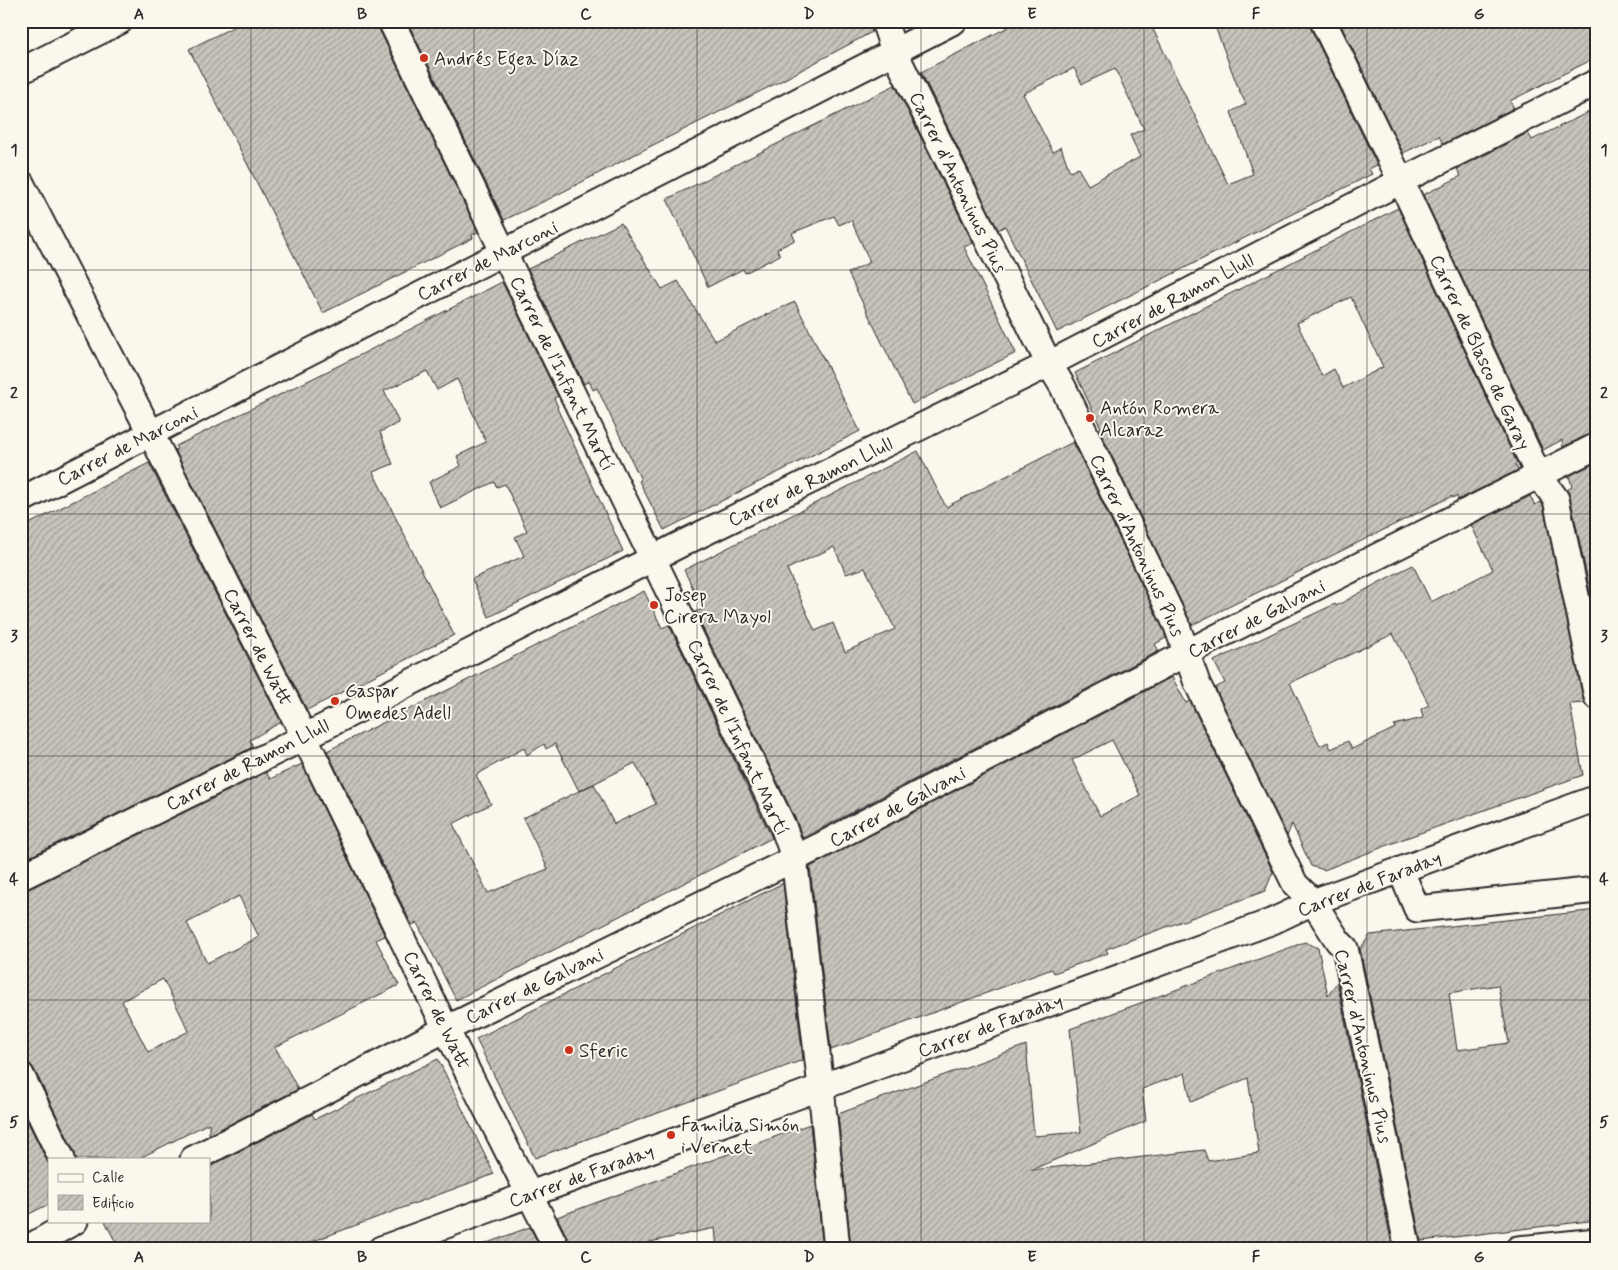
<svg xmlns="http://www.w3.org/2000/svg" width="1618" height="1270" viewBox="0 0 1618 1270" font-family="Mynerve,sans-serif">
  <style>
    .building { fill: url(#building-hatch); stroke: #2b2b2b; fill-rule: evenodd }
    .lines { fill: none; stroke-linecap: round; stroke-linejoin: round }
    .minor-casing { stroke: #2b2b2b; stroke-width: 29 }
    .minor { stroke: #fbf7ec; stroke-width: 25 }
    .grid { fill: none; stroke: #2b2b2b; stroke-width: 1; stroke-opacity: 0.55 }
    .poi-dot { fill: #c8321e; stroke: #fbf7ec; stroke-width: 2 }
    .labels { text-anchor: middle; stroke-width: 4; stroke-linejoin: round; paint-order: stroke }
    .poi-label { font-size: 19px; fill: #2b2b2b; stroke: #fbf7ec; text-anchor: start }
    .street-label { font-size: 19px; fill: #2b2b2b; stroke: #fbf7ec }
    .neatline { fill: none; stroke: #2b2b2b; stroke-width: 2 }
    .grid-label { font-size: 16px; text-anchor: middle; font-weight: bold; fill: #2b2b2b }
  </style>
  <defs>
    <pattern id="building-hatch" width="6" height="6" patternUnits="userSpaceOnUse" patternTransform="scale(1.25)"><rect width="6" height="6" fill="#c7c4bc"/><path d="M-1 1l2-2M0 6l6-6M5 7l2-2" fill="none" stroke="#a29f99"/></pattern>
  </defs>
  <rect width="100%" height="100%" fill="#fbf7ec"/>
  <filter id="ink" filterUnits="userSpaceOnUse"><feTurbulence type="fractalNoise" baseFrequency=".02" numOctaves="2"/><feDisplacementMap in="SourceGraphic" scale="10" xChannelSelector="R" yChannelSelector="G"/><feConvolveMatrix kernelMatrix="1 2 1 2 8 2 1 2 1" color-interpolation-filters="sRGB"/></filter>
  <g filter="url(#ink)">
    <path class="building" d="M245,21H377L378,27L478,232L472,235L473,238L323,313L189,49Z
      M407,21H870L872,32L779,82L653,145L551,198L504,220Z
      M1020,21H1149L1228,184L1253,174L1231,112L1246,104L1239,90L1213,21H1309L1310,27L1377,165L1369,169L1372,174L1057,332L1005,226L998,230L921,72ZM1074,68L1082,84L1115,69L1144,129L1130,135L1140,157L1088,185L1078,168L1070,172L1061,147L1053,152L1023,94Z
      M1339,21H1597V57L1510,101L1514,108L1443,144L1439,136L1403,153Z
      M895,85L973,243L964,247L1016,353L912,404L848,273L870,262L851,220L839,225L834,216L792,233L795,240L777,249L780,255L745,273L743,269L708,287L667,199Z
      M1597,108V432L1591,433L1563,447L1562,440L1543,450L1423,195L1461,176L1457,169L1528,133L1532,140Z
      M1398,208L1517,463L1515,464L1518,470L1458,500L1457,496L1452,498V496L1192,625L1099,429L1101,428L1075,373ZM1351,297L1383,367L1343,388L1334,369L1322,376L1297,323Z
      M621,223L662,289L678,281L715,341L765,316V315L795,302L860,431L664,530L639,481L641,480L597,388L593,390L589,381L584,384L528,269Z
      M502,282L558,396L554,398L558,407L557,408L623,551L489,617L472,579L524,556L515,537L527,531L505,484L497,487L494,482L440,508L429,482L461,466L457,456L486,442L457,379L437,390L427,371L384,391L399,423L380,432L393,464L373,472L454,635L307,710L175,450L177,449L176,446L364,353Z
      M1073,442L1164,631L1166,638L1155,644L1159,651L803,838L796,820L695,612L703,609L684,570L918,451L946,507ZM834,547L846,574L865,568L895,629L845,652L833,623L815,631L787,569Z
      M1597,462V625L1570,496L1567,490L1572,487L1569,476Z
      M149,463L281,722L250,740L253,747L21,861V528Z
      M1530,496L1535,505L1541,502L1543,505L1584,703L1570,704L1583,775L1406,838L1324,870L1311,866L1292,824L1287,836L1215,688L1225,683L1214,661L1335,604L1336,606L1387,578L1413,565L1431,602L1493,570L1471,525ZM1393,634L1429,705L1421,709L1423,718L1394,725L1395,728L1352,749L1348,741L1331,749L1328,742L1320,746L1290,683Z
      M644,591L662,628L669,625L772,838L456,1000L417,923L412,925L327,751ZM544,744L546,749L555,744L579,791L523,818L548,869L488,893L453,824L491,804L476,775L524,748L527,755ZM635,763L656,804L614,824L594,784L579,791Z
      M1172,677L1186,703L1190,701L1273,872L1265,891L1106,949L1108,953L1054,973L1052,969L831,1050L810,867ZM1112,740L1140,795L1100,816L1072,760Z
      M302,764L385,936L376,940L399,985L275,1047L298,1089L209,1135V1123L138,1159H76L75,1153L34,1069L29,1063L21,1061L22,891L27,890L266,772L270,779ZM239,896L259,937L207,963L187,923ZM163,979L189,1031L148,1052L122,1001Z
      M783,883L803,1060L535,1158L476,1039Z
      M1597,910V1220L1421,1241L1360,949L1370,935ZM1498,985L1509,1043L1457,1050L1449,993Z
      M1305,942L1318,948L1328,996L1337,982L1392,1245L1358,1249H851L838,1114L1026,1045L1034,1136L1081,1132L1070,1029ZM1185,1073L1191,1102L1248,1078L1259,1153L1208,1161L1204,1150L1031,1170L1146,1121L1142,1089Z
      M438,1059L494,1174L292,1249H119L105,1221H209V1167L312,1114L315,1119Z
      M21,1108L49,1165V1204L21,1218Z
      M810,1124L823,1249H717L715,1228L650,1242L651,1249H571L570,1243L557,1217Z
      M530,1227L541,1249H480L479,1246Z"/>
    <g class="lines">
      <g class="minor-casing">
        <path id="minor" d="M391,21L783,826L794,857L821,1087L837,1249
          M884,21L894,51L1049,364L1063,387L1177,626L1197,683L1295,884L1313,902L1338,941L1345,948L1408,1249
          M1323,21L1401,181L1538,474L1556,499L1597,697
          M21,71L120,21
          M21,183L151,434L304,736L446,1029L557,1249
          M21,500L954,21
          M1401,871L1417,909L1597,890
          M21,877L279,750L677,546L1049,364L1401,181L1597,82
          M21,1075L62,1159
          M193,1159L446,1029L820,846L1217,637L1597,446
          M26,1249L75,1221
          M381,1249L1273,921L1313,902L1597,798
          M1518,1249L1597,1241"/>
      </g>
      <use href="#minor" class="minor"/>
    </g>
  </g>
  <path class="grid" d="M251,21V1249M474,21V1249M697,21V1249M921,21V1249M1144,21V1249M1367,21V1249M21,270H1597M21,514H1597M21,756H1597M21,1000H1597"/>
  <g class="poi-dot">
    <circle cx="424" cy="58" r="5"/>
    <circle cx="1090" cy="418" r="5"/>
    <circle cx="654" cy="605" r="5"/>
    <circle cx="335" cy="701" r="5"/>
    <circle cx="569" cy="1050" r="5"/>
    <circle cx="671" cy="1135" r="5"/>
  </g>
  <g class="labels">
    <g class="poi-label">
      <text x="434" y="65">Andrés Egea Díaz</text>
      <text x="1100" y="414">Antón Romera<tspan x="1100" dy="22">Alcaraz</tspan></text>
      <text x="664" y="601">Josep<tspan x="664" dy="22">Cirera Mayol</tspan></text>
      <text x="345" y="697">Gaspar<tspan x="345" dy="22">Omedes Adell</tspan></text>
      <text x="579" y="1057">Sferic</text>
      <text x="681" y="1131">Familia Simón<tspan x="681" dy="22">i Vernet</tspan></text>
    </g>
    <g class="street-label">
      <text transform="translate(959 182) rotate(64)" y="7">Carrer d'Antoninus Pius</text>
      <text transform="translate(487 260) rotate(-27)" y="7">Carrer de Marconi</text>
      <text transform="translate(1172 300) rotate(-28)" y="7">Carrer de Ramon Llull</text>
      <text transform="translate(1481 352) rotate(65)" y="7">Carrer de Blasco de Garay</text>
      <text transform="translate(563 373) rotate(64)" y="7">Carrer de l'Infant Martí</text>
      <text transform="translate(127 445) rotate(-27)" y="7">Carrer de Marconi</text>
      <text transform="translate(810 481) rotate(-26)" y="7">Carrer de Ramon Llull</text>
      <text transform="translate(1138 545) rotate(65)" y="7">Carrer d'Antoninus Pius</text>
      <text transform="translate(1256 618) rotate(-27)" y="7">Carrer de Galvani</text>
      <text transform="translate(259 647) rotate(63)" y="7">Carrer de Watt</text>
      <text transform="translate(739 737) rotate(65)" y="7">Carrer de l'Infant Martí</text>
      <text transform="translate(247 764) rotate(-27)" y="7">Carrer de Ramon Llull</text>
      <text transform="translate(897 806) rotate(-28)" y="7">Carrer de Galvani</text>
      <text transform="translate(1369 883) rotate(-21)" y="7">Carrer de Faraday</text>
      <text transform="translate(534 985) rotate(-26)" y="7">Carrer de Galvani</text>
      <text transform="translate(438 1010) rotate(64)" y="7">Carrer de Watt</text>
      <text transform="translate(990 1025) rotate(-20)" y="7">Carrer de Faraday</text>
      <text transform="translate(1364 1046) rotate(77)" y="7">Carrer d'Antoninus Pius</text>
      <text transform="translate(581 1175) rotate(-20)" y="7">Carrer de Faraday</text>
    </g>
  </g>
  <rect width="1618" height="1270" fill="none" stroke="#fbf7ec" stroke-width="55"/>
  <rect x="48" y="1158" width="162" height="65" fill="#fbf7ec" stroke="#a8a59f"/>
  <rect x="58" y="1174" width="25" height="8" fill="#fbf7ec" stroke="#a8a59f"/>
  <text x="92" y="1182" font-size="15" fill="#2b2b2b">Calle</text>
  <rect x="58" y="1195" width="25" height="15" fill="url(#building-hatch)" stroke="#a8a59f"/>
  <text x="92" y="1208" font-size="15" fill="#2b2b2b">Edificio</text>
  <rect x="28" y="28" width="1562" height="1214" class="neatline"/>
  <g class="grid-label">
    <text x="139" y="19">A</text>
    <text x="362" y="19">B</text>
    <text x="586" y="19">C</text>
    <text x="809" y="19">D</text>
    <text x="1032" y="19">E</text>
    <text x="1256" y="19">F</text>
    <text x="1479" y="19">G</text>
    <text x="14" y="155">1</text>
    <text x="1604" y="155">1</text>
    <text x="14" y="398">2</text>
    <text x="1604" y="398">2</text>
    <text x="14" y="641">3</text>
    <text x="1604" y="641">3</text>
    <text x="14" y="884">4</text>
    <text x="1604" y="884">4</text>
    <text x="14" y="1127">5</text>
    <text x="1604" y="1127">5</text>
    <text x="139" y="1262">A</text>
    <text x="362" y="1262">B</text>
    <text x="586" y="1262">C</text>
    <text x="809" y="1262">D</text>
    <text x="1032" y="1262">E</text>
    <text x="1256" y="1262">F</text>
    <text x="1479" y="1262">G</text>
  </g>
</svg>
